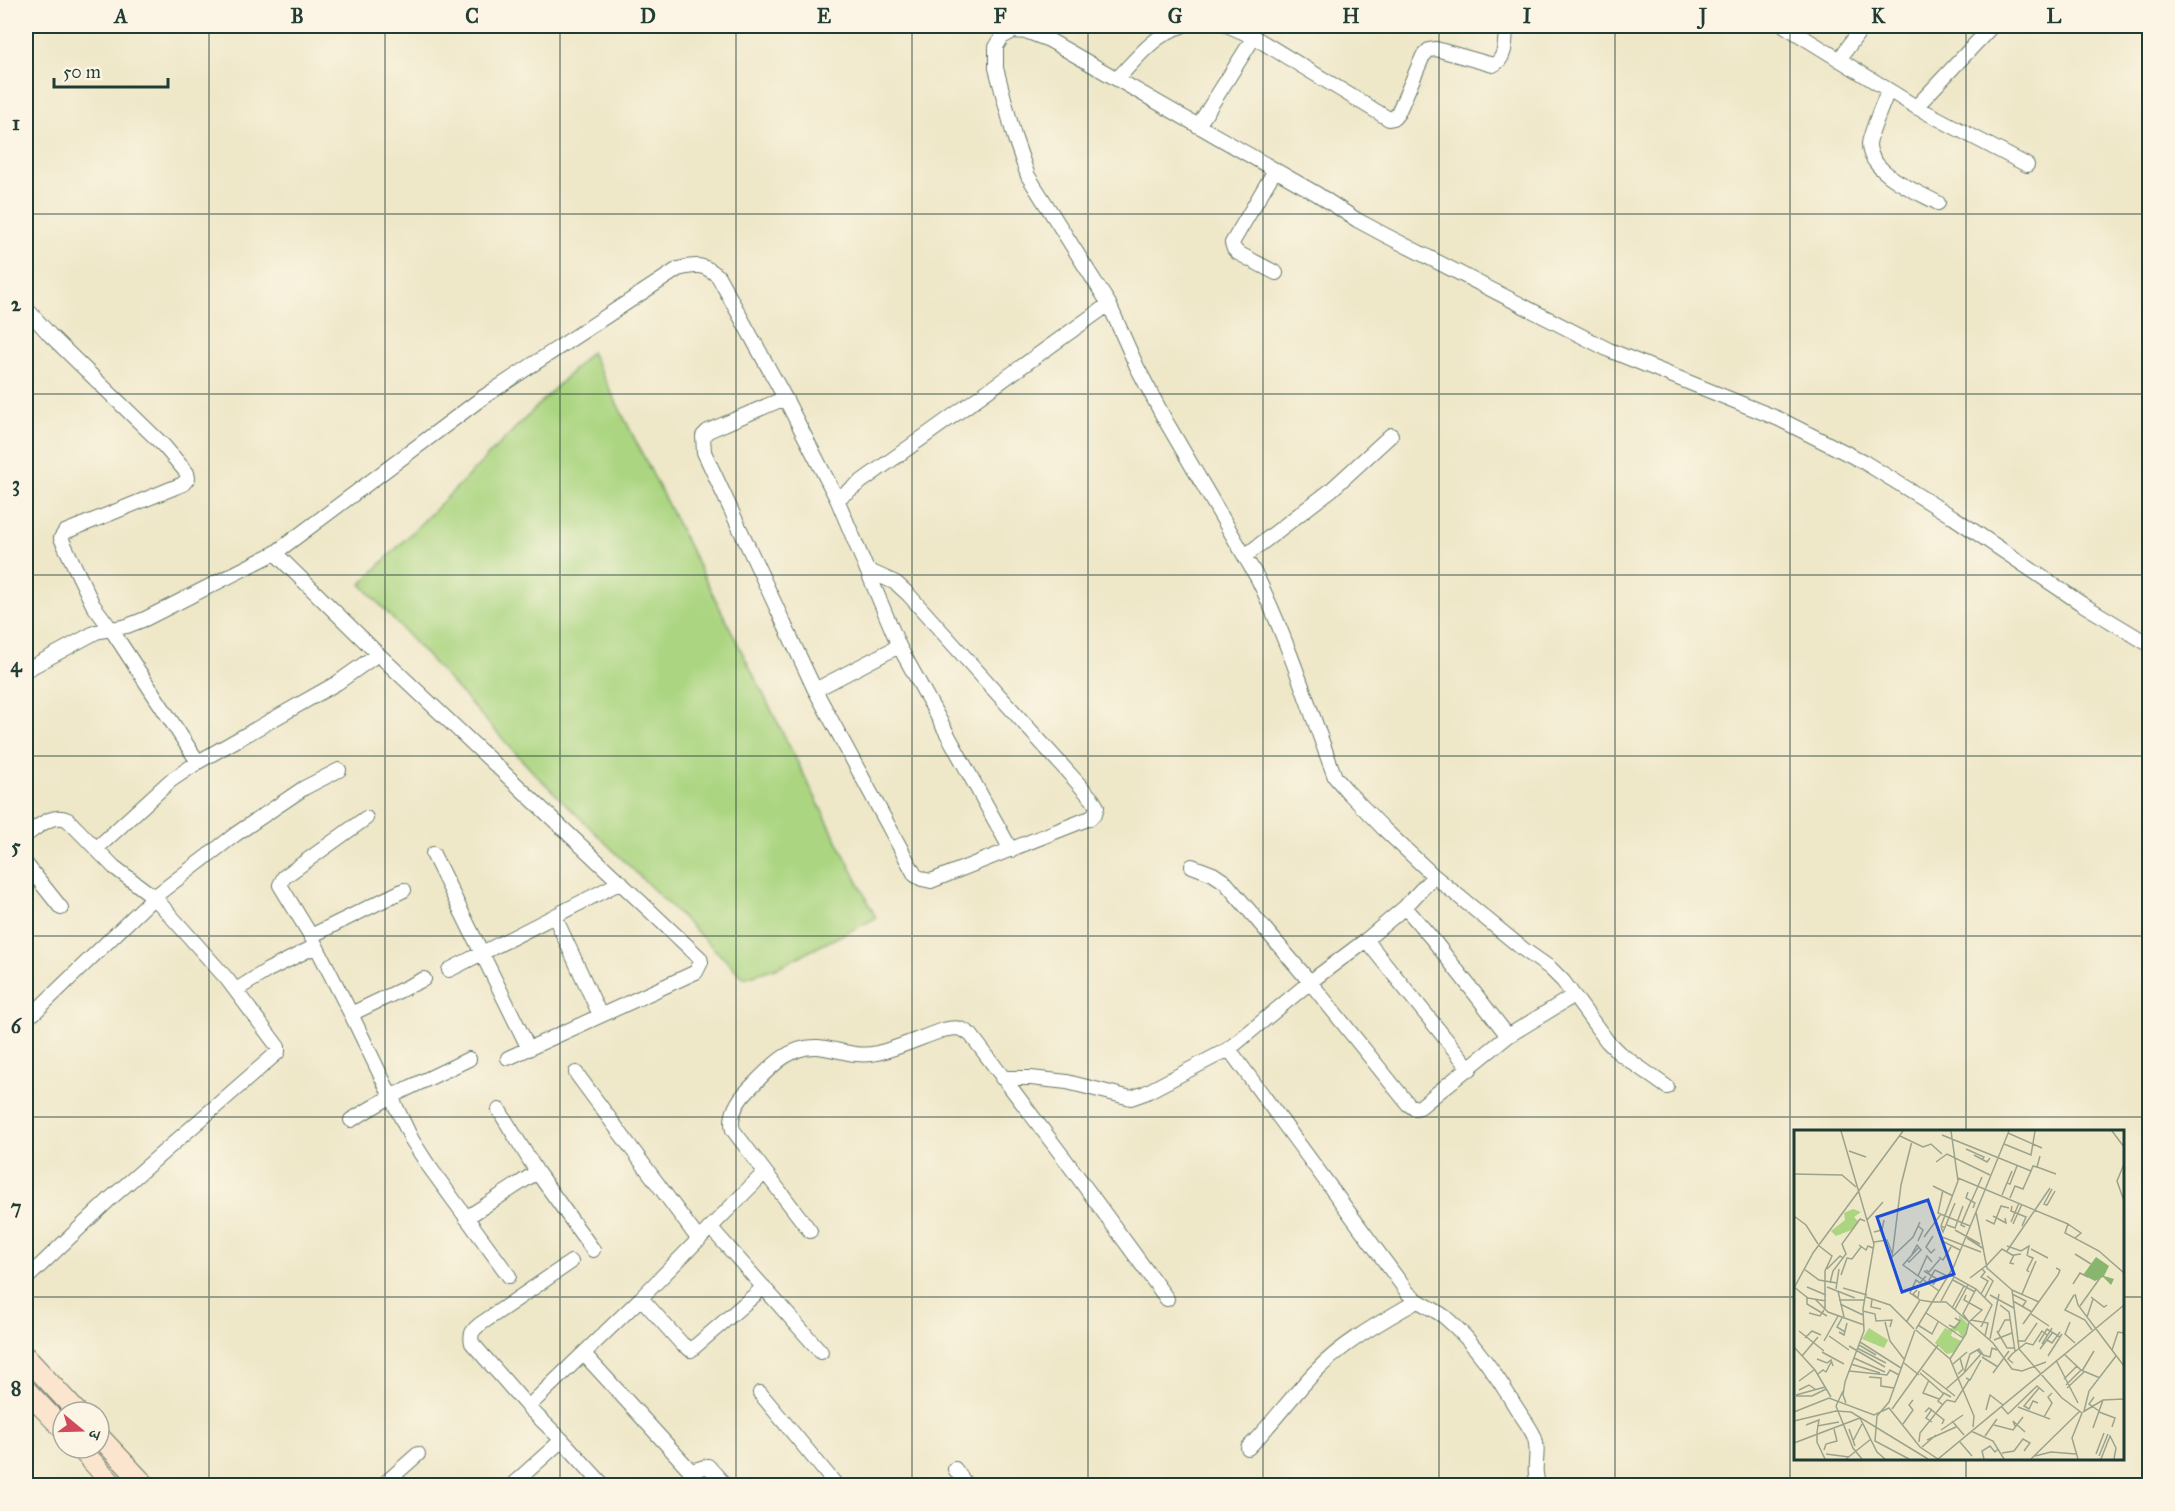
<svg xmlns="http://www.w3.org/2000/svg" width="2175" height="1511" viewBox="0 0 2175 1511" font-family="'IM FELL Great Primer','Noto Serif Devanagari',serif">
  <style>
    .green { fill: #abd581; stroke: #65895a; stroke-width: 1.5 }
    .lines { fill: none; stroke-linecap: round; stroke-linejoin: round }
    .street-casing { stroke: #677868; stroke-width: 16 }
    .secondary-casing { stroke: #677868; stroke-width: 22 }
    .street { stroke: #fff; stroke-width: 14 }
    .secondary { stroke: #fce5cf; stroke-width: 20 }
    .grid { fill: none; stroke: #1f3d34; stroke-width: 1.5; stroke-opacity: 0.55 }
    .inset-road { fill: none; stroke: #9ba38d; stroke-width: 1.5 }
    .view { fill: #1d4ed8; fill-opacity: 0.15; stroke: #1d4ed8; stroke-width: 3 }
    .inset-edge { fill: none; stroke: #1f3d34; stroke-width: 3 }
    .neatline { fill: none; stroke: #1f3d34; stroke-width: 2 }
    .grid-label { font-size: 20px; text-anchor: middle; font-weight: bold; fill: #1f3d34 }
  </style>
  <rect width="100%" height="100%" fill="#fcf5e5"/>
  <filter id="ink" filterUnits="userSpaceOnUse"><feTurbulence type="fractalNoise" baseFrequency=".0167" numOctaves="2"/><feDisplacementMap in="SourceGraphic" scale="12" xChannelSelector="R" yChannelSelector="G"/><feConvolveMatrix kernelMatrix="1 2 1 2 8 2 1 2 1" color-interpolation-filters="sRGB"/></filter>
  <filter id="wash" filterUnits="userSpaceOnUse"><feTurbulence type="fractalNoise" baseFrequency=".008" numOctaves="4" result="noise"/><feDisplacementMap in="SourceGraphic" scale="24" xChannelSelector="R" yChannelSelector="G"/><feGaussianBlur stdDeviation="1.35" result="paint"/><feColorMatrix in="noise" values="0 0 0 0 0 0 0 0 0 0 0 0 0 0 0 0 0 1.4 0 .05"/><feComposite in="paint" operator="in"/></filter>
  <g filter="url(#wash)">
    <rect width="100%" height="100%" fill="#eee7c8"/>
    <path class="green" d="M591,352L876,918L778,967L744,978L533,772L361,584Z"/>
  </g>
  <g filter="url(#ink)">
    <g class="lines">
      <g class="street-casing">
        <path id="street" d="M1229,26L1254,37L1389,119L1394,118L1398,113L1423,56L1429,50L1436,49L1493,65C1507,59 1505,39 1506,26
          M1785,26L1916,107L2027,165
          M1839,60L1863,26
          M1118,78C1136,59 1156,33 1182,26
          M1888,90C1884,102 1870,133 1869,144C1869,173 1916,191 1938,203
          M1916,107L1992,26
          M1198,126L1254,37
          M1275,170L1232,243L1234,249L1238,253L1276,273
          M26,308L50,335L164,446L187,473L188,478L183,484L65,532L61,538L93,605L111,629L198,762
          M785,398L708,431L703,436L704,452L815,690L915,875L922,879L931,881L1090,818L1095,813L1097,807L1093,800L908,594L896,583L867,570
          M837,499L1109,304
          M275,553L378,654L700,958L701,962L696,972L508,1058
          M1245,556L1331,490L1391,435
          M26,670L96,632L127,626L145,619L275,553L482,398L678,269C696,264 704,264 718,276L785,398L837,499L899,646L1011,850
          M815,690L899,646
          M366,818L284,877L280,885L311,936L351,1014L412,1140L428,1165L509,1276
          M26,835C38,827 53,812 68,820L114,867L154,897L227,979L278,1047V1052L111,1198L26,1279
          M97,848L170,781L198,762L337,683L378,654
          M433,854L529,1049
          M26,864L61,908
          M1192,866L1213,874L1225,882L1310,982L1408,1104L1414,1108L1420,1107L1508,1036L1573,996
          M1405,907L1434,941L1508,1036
          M555,917L600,1015
          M311,936L404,890
          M1366,940L1470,1069
          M449,970L621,882
          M236,990L268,970L316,946
          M351,1014L424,979
          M26,1015L34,1013L154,897L236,834L304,788L339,770
          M1229,1049L1408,1293C1419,1304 1434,1308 1446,1318C1475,1343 1497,1376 1517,1409C1523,1418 1530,1427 1534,1436C1541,1453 1531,1467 1539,1486
          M576,1073L699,1240
          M1002,1078H1031L1067,1082L1131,1098L1145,1093L1229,1049L1310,982L1366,940L1405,907L1434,876
          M1667,1087L1619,1053L1607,1041L1563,981L1550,968L1523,949L1434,876L1384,829L1347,791L1335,777C1310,711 1289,643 1258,579L1164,418L1137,367L1109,304L1028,176L1014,136L996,68V47L1002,37L1013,31L1028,32L1049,40L1317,194L1357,220L1385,235L1609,350L1779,419L1864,462L1953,517L2082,604L2150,645
          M499,1110L537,1172L593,1250
          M351,1120L390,1097L469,1059
          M466,1218L537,1172
          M711,1228L821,1352
          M810,1231L733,1130C729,1115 738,1100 749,1089C768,1070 788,1045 818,1047C838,1049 856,1058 877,1053C899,1048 922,1037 943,1030C955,1027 961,1027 971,1035L1067,1162L1167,1299
          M571,1262L479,1325C472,1331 470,1334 472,1343L528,1407L562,1440L604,1486
          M641,1298L682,1344L691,1350L764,1287
          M584,1354L690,1470H695L708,1466L726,1486
          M760,1393L837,1486
          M528,1407L641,1298L765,1172
          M1248,1448C1272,1424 1291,1397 1315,1372C1344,1342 1381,1322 1417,1301
          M955,1469L967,1486
          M382,1486L418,1454
          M511,1486L562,1440"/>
      </g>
      <g class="secondary-casing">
        <path id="secondary" d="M26,1357L77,1412
          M26,1390L63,1429
          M99,1436L146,1486
          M80,1448L114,1486"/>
      </g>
      <use href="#street" class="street"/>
      <use href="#secondary" class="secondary"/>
    </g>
  </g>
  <path class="grid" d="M209,26V1486M385,26V1486M560,26V1486M736,26V1486M912,26V1486M1088,26V1486M1263,26V1486M1439,26V1486M1615,26V1486M1790,26V1486M1966,26V1132M26,214H2150M26,394H2150M26,575H2150M26,756H2150M26,936H2150M26,1117H2150M26,1297H1796M2122,1297H2150M1966,1458V1486"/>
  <g transform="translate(1794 1130)">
    <rect width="330" height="330" fill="#eee7c8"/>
    <path d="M59,79L67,82L60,87L64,91L60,99L42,106L37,101L51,90L50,83ZM165,185L174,194L172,204L169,208L164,201L158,202L157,206L167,211L161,222L153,224L141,213L151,198L155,200L165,192ZM75,198L94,210L90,218L68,209Z" fill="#abd581"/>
    <path d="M302,127L315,136L310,146L320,149L317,155L309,147L301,151L289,145Z" fill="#88b66f"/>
    <path class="inset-road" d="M47,1L80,114L69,179L70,201L51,252L49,265L52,273M318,1L330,17M214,3L248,18M148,5L237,41L239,36L243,37L246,26M106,6L129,17L137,14L148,24M118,11L107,55L98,127L119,107L126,92M210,14L237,25L241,1M172,19L190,27L188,30M55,21L72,27M180,25L193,32L196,28M142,32L153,24L196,45M330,34L323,51L330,71M243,37L262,44M0,44L48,45L62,57M164,48L274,94L271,103L305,121L330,143M213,53L216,54L223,36M139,56L159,66M258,59L250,74L253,75L261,61M149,60L144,83L176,96M174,62L172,68L181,73L179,78M208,65L218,41M216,68L221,56L229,59L237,41M177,72L188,47M218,76L217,81L232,87L228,96M182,82L193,138L218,160L225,219L268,268L288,283L278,308L284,329M0,86L12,95L24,114M199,86L212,93L211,88M73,90L89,72M192,90L200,94L207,76L215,78M217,92L225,73M219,94L228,74M274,94L287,103L281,108M153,95L161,98L169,76M124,96L129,100L124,111M147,97L149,102L161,73M171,97L167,95L177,71M151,98L147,96L164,51L157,1M161,100L186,114M80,102L88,100L90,90M139,106L132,117L137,123L141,119M130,107L147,84M148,107L187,122M173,108L190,119M148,111L166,120M80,112L93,110L98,123M24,115L38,126L31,141V180M65,115L72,120L74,116L79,118M213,116L227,121L235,116L233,126M125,117L109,135L145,161M237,119L254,128M213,121L256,58M281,124L297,134M234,126L239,128L233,140L235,142M145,127L149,130L157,117M113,130L115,132L127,120L123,115L118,124M220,134L216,133L220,125L227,124M193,135L208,119L220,126M10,139L25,150L43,153M33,139L46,126L49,128M132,140L135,142L146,129M130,141L143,149L139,155M155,144L182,159L169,184L175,192L172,204L156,229M47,145L53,128L58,129L67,117M124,146L133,126L138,132M176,148L193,135M159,150L181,162M36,153L39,141L52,124L48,114L66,89L71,91M140,154L135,150L141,140L153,146M279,154L286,143L294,147M0,157L14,168L32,171M13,157L32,165M33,157L61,168M0,158L19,123L109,1M49,158L73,165M42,159L45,139M182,159L198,175L187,197M123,160L119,164L124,168L125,161M218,160L245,172M44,161L50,187M187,164L194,151L187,147L191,142L188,139M218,164L232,171L229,176M228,164L242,131M281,164L284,175L330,236M172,165L170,170L188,180L175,192M196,165L220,178M280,165L271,180L291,190L298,200M13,167V174L33,186M72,167L96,175L120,199M191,167L199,151L193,146M297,167L310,177L313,175M21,169L34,182L70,195M78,169L77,177L87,179M45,170H71M126,170L116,163L122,150L126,153L132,146M147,171L160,147M219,171L238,182M139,172H152L199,213L218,239L228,241L252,232M46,174L69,185M206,175L215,182L221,221M286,176L306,148M158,178L170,156M161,179L174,155M69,181L81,184L82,191L98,190L96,197M15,183L26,186L30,180M132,183L169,208M237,184L255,196M293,187L299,169M48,188L43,197L51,202M177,190L194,193L191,206M113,191L126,170L138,172M91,192L96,211L110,229M276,192L271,204L281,213M229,194L264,145L266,140L262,138M124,195L138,204L144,192M155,195L161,198L166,191L161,188M122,199L160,136L215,1M122,200L156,229L180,286L179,297M5,201L30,221M203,201L213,218H220M45,202L50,205L53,193M204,203L211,190H216M35,206L55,220M11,208L18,201L27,205M196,209L205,164M200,210L218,203M253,210L258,213L266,202M30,211L44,186M223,211H231L243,193M66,212L107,238M245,212L253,199L266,207M248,214L258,198M65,215L82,225M55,216L91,237M0,217L21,240L37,267M63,218L92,233M246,219L259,202M318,220L324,202L330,203M28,222L50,234M270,224L287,240L306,248M189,225L196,227L198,218L203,220M8,226L24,207M254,226L268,204M188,227L204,237M60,228L91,242M23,229L33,233L37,230L39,236M262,230L284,273M110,233L125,245M219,233L214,229L218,224L232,213L239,215L248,201L253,205M57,234L86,243M159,234L173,222M128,240L161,266M55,241L93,245L96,240L105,245M288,241L300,221M171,242L187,224L183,220M126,243L150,264M199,243L215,221M24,244L29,240L32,242L37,232M164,244L169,239L166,228M75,247L87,248V256L100,258M172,248L176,250L187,230M270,249L283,236M135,250L129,263L145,269M5,251L20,240M272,255L287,240M273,258L290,242M152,259L170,243L176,224L185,219L190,226M5,260L15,255L21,259M49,261L42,276L59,318L68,329M2,265L31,257M2,266H18L32,259M300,267L295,274L305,281M244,273L239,271L235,279L230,276L245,258M149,275L144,271L150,263L157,267M208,277L214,284L243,256L250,262M224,277L256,289M98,279L144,215M138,279L132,288L138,292M192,280L196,265L209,275M290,281L295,261L322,226M0,282L35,268L80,285L95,278L126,317L144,329L330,175M131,282L135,278L150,290L148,294M289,282L309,270L330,269M305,282L321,288L318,297M250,287L258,273L254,267L258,263M0,291L42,281L57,282L134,329M158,291L170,305M109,294L119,280L115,275L119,270M12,295L25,290L23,302M200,295L219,300L229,287M23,296L45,292M221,296L219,291L231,302M299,298L309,270M55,299L61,316M147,300L169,285M177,301L199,311L210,329M23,302V312L31,329M191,306L203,289M133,310L162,297M59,311L68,294M125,312L126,303L150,273L153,270L161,272L175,250M166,312L178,326M0,313L66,288L83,322L91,329M128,317L142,305M30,320L32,314L43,311L40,299M208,323L220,321L229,309L236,313L230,321M32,324L55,327M302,324L310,303M241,326L257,322L282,324M305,326L314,304M52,329L77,309M115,329L81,311L83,286L95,272L121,200M190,329L188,321L196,316L201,322L204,319M237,329L286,281M307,329L316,306L322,318L320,329"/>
    <path class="view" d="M134,70L160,144L108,162L83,87Z"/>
    <rect width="330" height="330" class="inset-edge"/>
  </g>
  <rect width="2175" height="1511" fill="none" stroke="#fcf5e5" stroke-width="66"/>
  <g transform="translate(81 1430) rotate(109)"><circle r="28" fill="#fcf5e5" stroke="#a4ab9e" stroke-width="1.5"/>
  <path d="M0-4.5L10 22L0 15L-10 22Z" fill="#d1495b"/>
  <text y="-9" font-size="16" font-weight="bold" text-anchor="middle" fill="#1f3d34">उ</text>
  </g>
  <path d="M54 78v9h114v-9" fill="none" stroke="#1f3d34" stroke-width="3"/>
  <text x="63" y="78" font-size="18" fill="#1f3d34" stroke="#fcf5e5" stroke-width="4.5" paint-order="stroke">50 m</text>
  <rect x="33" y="33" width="2109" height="1445" class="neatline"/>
  <g class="grid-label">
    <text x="121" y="23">A</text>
    <text x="297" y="23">B</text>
    <text x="472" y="23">C</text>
    <text x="648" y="23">D</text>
    <text x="824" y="23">E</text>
    <text x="1000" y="23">F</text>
    <text x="1175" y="23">G</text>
    <text x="1351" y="23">H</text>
    <text x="1527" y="23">I</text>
    <text x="1703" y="23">J</text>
    <text x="1878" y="23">K</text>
    <text x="2054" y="23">L</text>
    <text x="16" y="130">1</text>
    <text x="16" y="311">2</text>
    <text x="16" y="491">3</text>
    <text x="16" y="672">4</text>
    <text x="16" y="853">5</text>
    <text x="16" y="1033">6</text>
    <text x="16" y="1214">7</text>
    <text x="16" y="1395">8</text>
  </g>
</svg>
